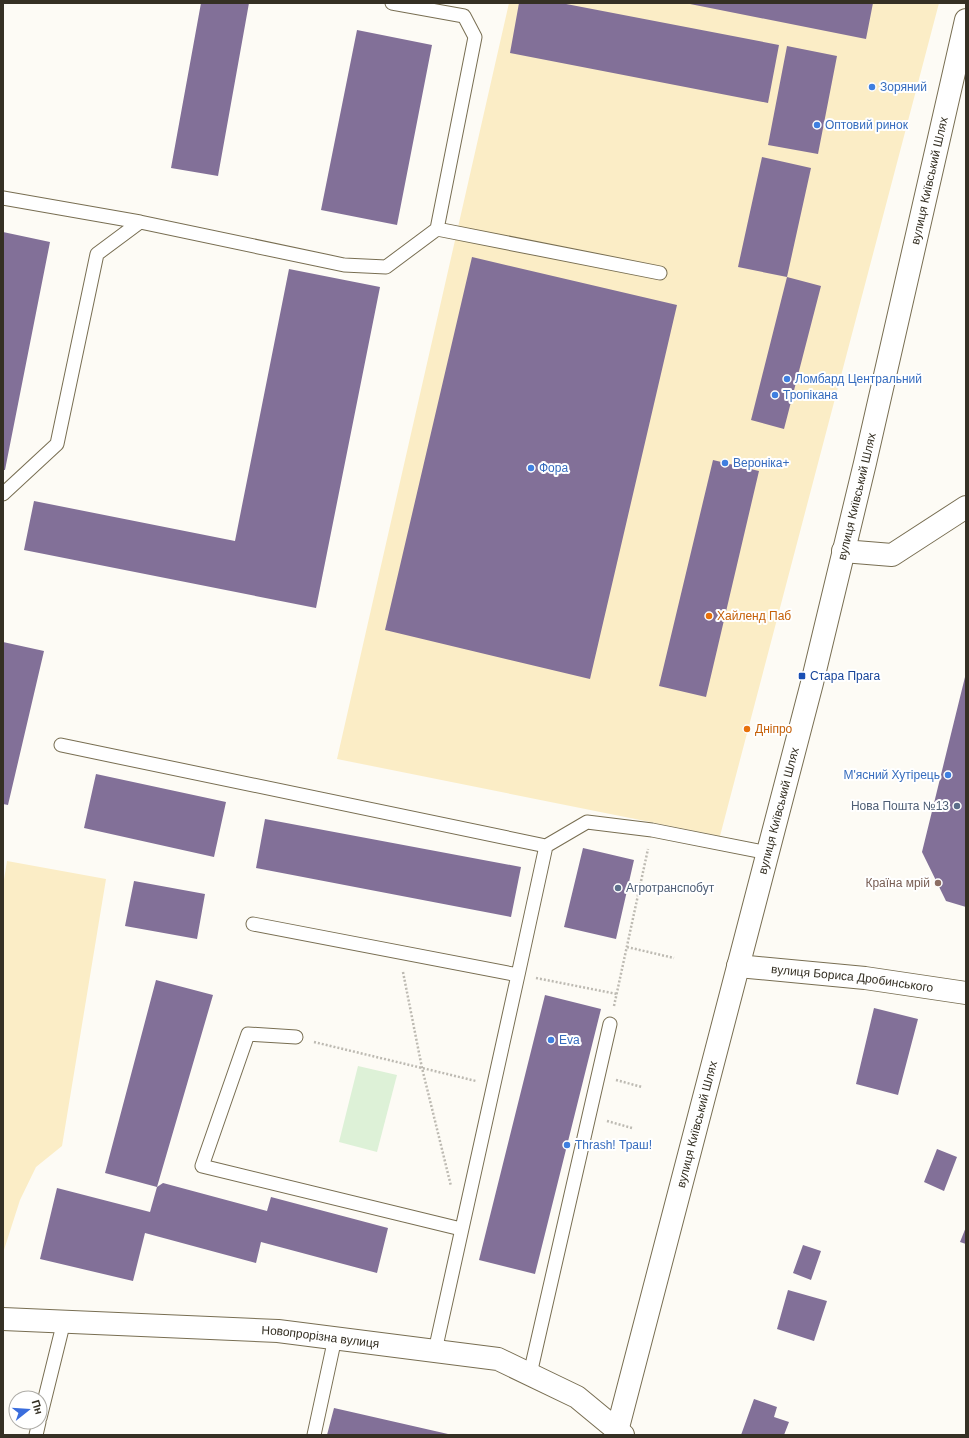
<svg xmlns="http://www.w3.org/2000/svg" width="969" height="1438" viewBox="0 0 969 1438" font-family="Helvetica,sans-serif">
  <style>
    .built { fill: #fbedc6 }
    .green { fill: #ddf1d7 }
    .building { fill: #827098 }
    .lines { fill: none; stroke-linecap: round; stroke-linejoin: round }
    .lane-casing { stroke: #786e52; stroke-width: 15 }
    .street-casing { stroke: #786e52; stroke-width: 24 }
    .secondary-casing { stroke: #786e52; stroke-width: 24 }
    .highway-casing { stroke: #786e52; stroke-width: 24 }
    .path { stroke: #bdbab2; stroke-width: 2.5; stroke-dasharray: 2 2; stroke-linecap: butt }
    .lane { stroke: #fff; stroke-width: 13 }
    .street { stroke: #fff; stroke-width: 22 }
    .secondary { stroke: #fff; stroke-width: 22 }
    .highway { stroke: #fff; stroke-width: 22 }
    .shop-dot { fill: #3f7fe0; stroke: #fff; stroke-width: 1.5 }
    .food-dot { fill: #e8710a; stroke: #fff; stroke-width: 1.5 }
    .transit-dot { fill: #1a4fb4; stroke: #fff; stroke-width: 1.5 }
    .service-dot { fill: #5c6f8a; stroke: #fff; stroke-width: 1.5 }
    .education-dot { fill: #8d6e63; stroke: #fff; stroke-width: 1.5 }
    .labels { text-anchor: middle; stroke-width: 4; stroke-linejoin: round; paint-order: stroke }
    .shop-label { font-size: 12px; fill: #366cbe; stroke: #fff; text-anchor: start }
    .street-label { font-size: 12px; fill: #353024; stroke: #fff }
    .food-label { font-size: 12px; fill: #c56008; stroke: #fff; text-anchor: start }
    .transit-label { font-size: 12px; fill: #164399; stroke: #fff; text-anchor: start }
    .service-label { font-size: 12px; fill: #4e5e75; stroke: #fff; text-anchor: end }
    .education-label { font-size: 12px; fill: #785e54; stroke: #fff; text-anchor: end }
  </style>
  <rect width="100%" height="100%" fill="#fdfbf5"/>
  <path class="built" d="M509,3H939L720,836L337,759Z
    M7,861L106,879L62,1146L36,1167L20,1200L3,1253V886Z"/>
  <path class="green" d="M358,1066L397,1075L377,1152L339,1142Z"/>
  <path class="building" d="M201,3H249L218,176L171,168Z
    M519,3H561L779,45L768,103L510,53Z
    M685,3H873L866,39Z
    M357,30L432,45L397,225L321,210Z
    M787,46L837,56L818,154L768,145Z
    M762,157L811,168L787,277L738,267Z
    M3,232L50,242L5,470H3Z
    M472,257L677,305L590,679L385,630Z
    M289,269L380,287L316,608L24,550L34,501L235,541Z
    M787,277L821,286L784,429L751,420Z
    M713,460L759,471L706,697L659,686Z
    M3,642L44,651L8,805L3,804Z
    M965,677H966V907L946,901L922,852Z
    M96,774L226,802L214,857L84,828Z
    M265,819L521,867L511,917L256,868Z
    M583,848L634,860L616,939L564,927Z
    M134,881L205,894L197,939L125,926Z
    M156,980L213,995L157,1187L105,1173Z
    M545,995L601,1009L535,1274L479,1260Z
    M874,1008L918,1019L898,1095L856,1084Z
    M937,1149L957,1157L944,1191L924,1182Z
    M163,1183L267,1211L271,1197L388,1228L377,1273L261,1242L256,1263L145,1233L133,1281L40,1259L57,1188L150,1212L157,1187Z
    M966,1227V1244L960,1242Z
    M803,1245L821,1251L811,1280L793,1273Z
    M788,1290L827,1301L814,1341L777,1329Z
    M754,1399L777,1407L774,1417L789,1422L784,1435H741Z
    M334,1408L448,1434V1435H327Z"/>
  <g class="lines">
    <g class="lane-casing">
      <path id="lane" d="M3,198L140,222
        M437,229L660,273
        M3,494L57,444L97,254L140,222L344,265L386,267L437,229L475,37L464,16L392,3
        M61,745L546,846
        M253,924L518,975L546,846L587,822L652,830L768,853
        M296,1037L248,1034L202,1166L461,1229
        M435,1351L518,975
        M530,1374L610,1024
        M40,1418L64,1321
        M36,1435L39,1422
        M314,1435L335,1338"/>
    </g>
    <g class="street-casing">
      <g id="street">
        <path id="s1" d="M738,966L865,978L966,993"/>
        <path id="s2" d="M3,1319L278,1331L498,1359L577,1397L623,1435"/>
      </g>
    </g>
    <g class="secondary-casing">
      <path id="secondary" d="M843,551L892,555L966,507"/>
    </g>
    <g class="highway-casing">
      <g id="highway">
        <path id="s3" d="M616,1435L812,683L865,463L966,20"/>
      </g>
    </g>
    <path class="path" d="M627,947L674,958
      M403,972L422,1068L451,1186
      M536,978L617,994
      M614,1006L648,849
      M314,1042L476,1081
      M616,1080L642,1087
      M607,1121L632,1128"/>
    <use href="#lane" class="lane"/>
    <use href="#street" class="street"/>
    <use href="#secondary" class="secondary"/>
    <use href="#highway" class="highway"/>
  </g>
  <g class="shop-dot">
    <circle cx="872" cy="87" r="4"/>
    <circle cx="817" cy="125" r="4"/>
    <circle cx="787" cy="379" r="4"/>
    <circle cx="775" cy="395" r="4"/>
    <circle cx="725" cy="463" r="4"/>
    <circle cx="531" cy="468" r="4"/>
    <circle cx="948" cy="775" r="4"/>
    <circle cx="551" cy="1040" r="4"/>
    <circle cx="567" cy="1145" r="4"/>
  </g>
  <g class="food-dot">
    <circle cx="709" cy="616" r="4"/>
    <circle cx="747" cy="729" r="4"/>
  </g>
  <rect class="transit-dot" x="798" y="672" width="8" height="8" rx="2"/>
  <g class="service-dot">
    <circle cx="957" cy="806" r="4"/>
    <circle cx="618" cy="888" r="4"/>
  </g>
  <circle class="education-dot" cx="938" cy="883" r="4"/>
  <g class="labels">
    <g class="shop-label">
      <text x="880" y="91">Зоряний</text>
      <text x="825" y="129">Оптовий ринок</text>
      <text x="795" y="383">Ломбард Центральний</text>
      <text x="783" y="399">Тропікана</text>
      <text x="733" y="467">Вероніка+</text>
      <text x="539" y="472">Фора</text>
      <text x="940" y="779" text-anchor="end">М'ясний Хутірець</text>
      <text x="559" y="1044">Eva</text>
      <text x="575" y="1149">Thrash! Траш!</text>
    </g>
    <g class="street-label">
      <text dy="4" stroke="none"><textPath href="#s3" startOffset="1293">вулиця Київський Шлях</textPath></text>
      <text dy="4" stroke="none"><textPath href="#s3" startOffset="969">вулиця Київський Шлях</textPath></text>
      <text dy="4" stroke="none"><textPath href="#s3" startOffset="645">вулиця Київський Шлях</textPath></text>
      <text dy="4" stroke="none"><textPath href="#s1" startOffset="115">вулиця Бориса Дробинського</textPath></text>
      <text dy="4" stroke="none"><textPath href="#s3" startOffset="321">вулиця Київський Шлях</textPath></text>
      <text dy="4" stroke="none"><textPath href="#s2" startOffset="318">Новопрорізна вулиця</textPath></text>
    </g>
    <g class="food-label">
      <text x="717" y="620">Хайленд Паб</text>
      <text x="755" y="733">Дніпро</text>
    </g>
    <g class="transit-label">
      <text x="810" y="680">Стара Прага</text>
    </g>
    <g class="service-label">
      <text x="949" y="810">Нова Пошта №13</text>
      <text x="626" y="892" text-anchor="start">Агротранспобут</text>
    </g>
    <g class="education-label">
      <text x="930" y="887">Країна мрій</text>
    </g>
  </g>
  <rect width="969" height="1438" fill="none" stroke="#353024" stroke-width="8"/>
  <g transform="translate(28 1410) rotate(73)"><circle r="19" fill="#ffffff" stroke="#aeaca7"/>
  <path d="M0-3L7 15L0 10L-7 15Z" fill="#3a6ddd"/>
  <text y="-6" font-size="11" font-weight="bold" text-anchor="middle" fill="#353024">Пн</text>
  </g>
</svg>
